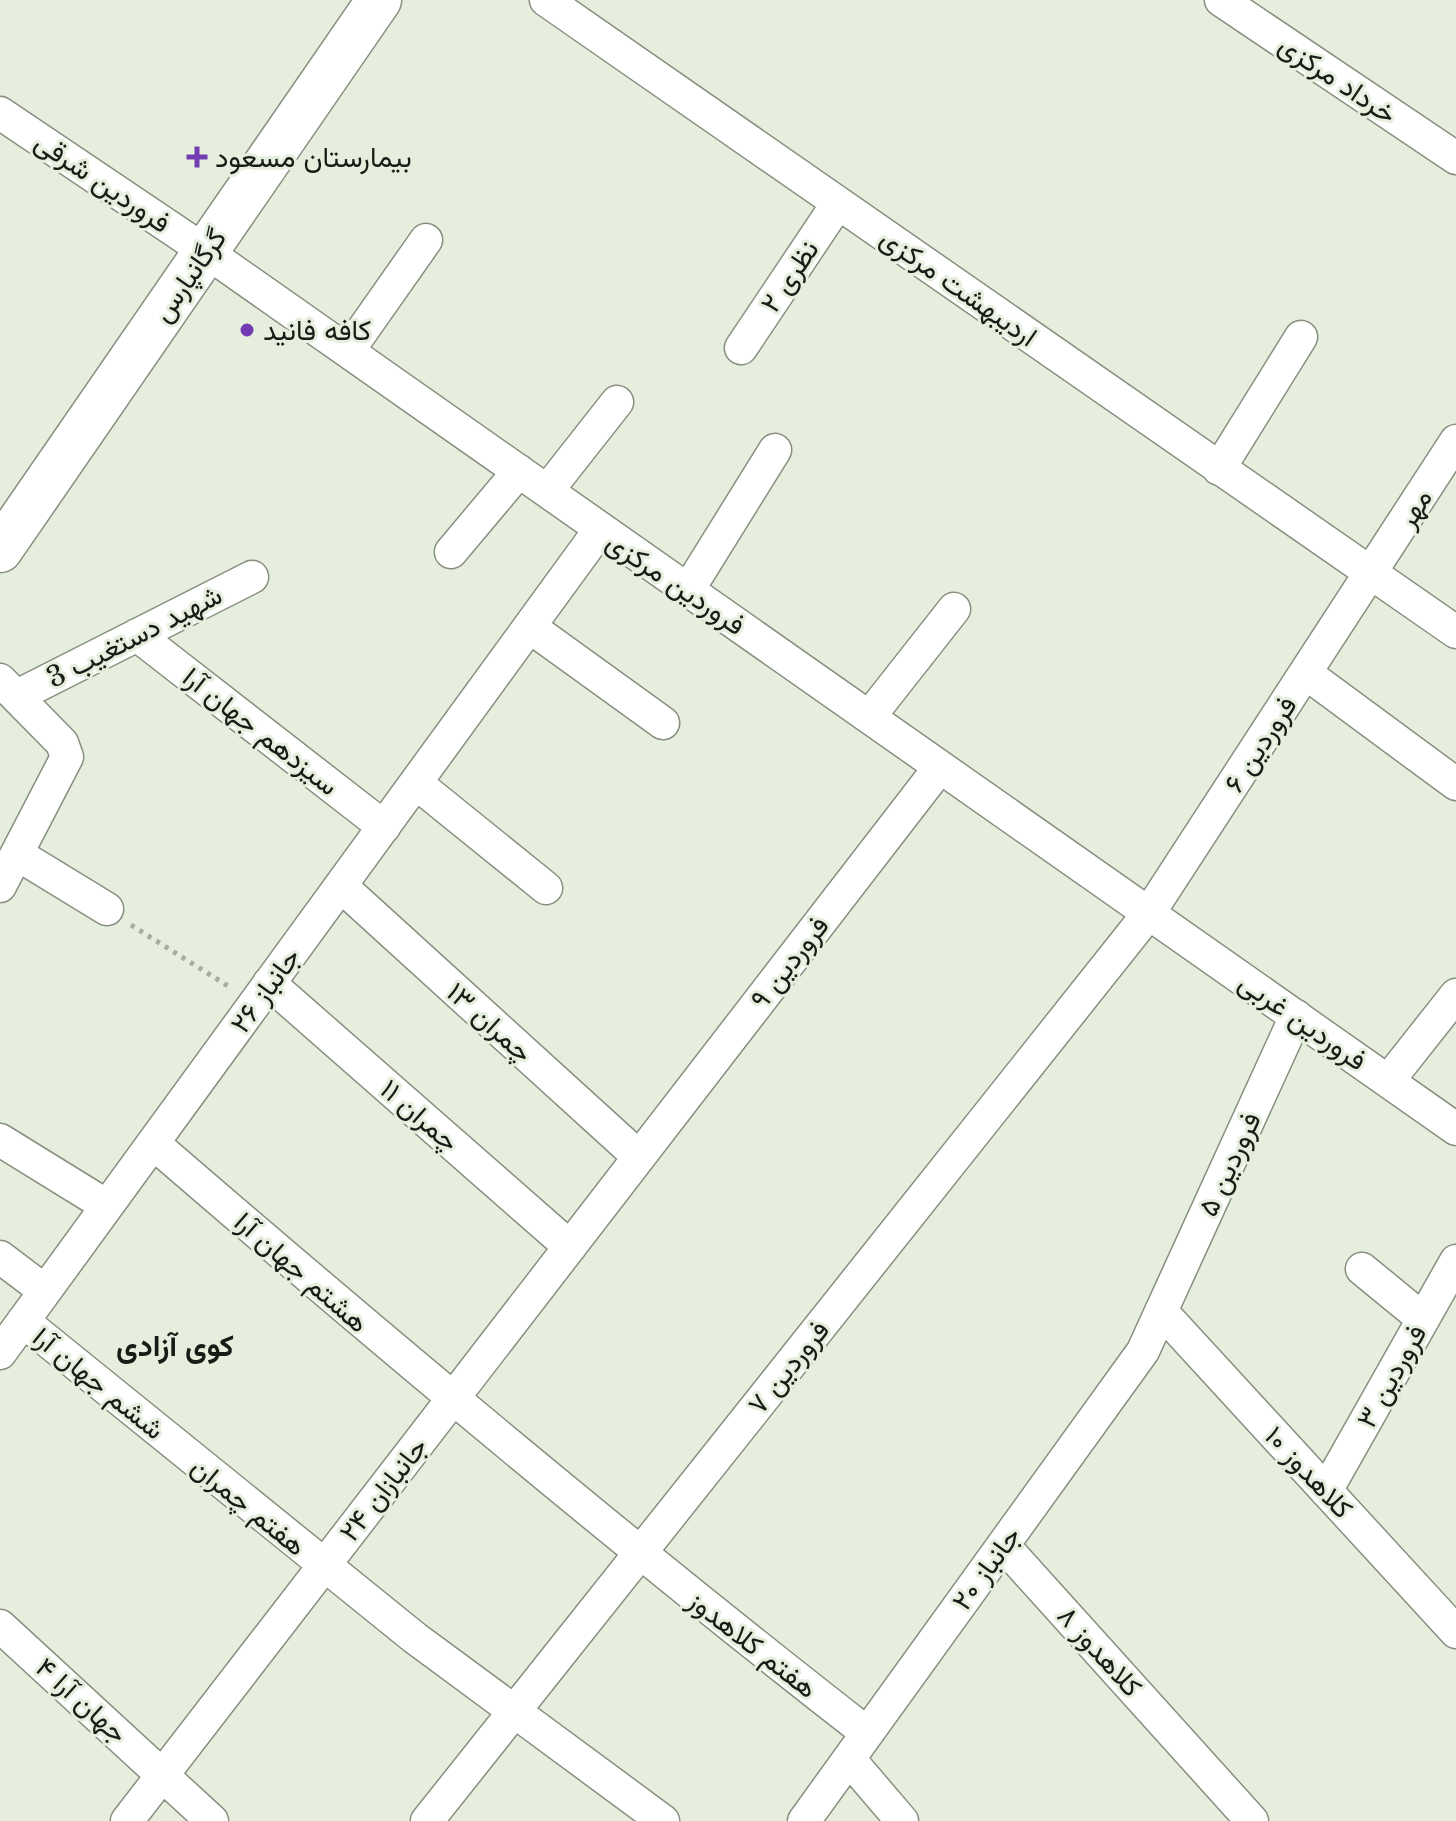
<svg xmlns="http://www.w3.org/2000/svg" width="1456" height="1821" viewBox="0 0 1456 1821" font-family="'Libre Baskerville',Vazirmatn,serif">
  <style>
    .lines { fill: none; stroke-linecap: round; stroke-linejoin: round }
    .street-casing { stroke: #888f7f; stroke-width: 35 }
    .secondary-casing { stroke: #888f7f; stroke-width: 47 }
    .path { stroke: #a7ada0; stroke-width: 5; stroke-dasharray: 4 6; stroke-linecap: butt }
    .street { stroke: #fff; stroke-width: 32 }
    .secondary { stroke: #fff; stroke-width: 44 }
    .poi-dot { fill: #733cb3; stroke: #e6eedd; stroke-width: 3 }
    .labels { text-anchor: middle; stroke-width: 6; stroke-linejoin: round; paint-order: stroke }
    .street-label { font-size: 28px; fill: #191c16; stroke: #e6eedd }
    .poi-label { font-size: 28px; fill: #191c16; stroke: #e6eedd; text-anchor: start }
    .neighbourhood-label { font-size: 30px; font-weight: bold; fill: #191c16; stroke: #e6eedd }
  </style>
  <rect width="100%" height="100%" fill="#e6eedd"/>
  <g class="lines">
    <g class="street-casing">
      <path id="street" d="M546,0L1456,632
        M1221,0L1456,158
        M0,113L205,251L1456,1129
        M741,348L838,203
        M348,351L426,240
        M1219,469L1301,337
        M547,491L617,402
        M451,552L519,471
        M688,590L775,450
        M530,627L663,723
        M137,635L384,827
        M1307,674L1456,784
        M0,680L62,743L67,757L0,886
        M17,696L252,577
        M869,717L954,609
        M416,783L546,888
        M17,854L107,909
        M341,886L639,1157
        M269,983L570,1247
        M1388,1081L1456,995
        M0,1140L107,1206
        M153,1143C387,1345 623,1543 867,1733
        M0,1257L45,1291
        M1362,1269L1423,1319
        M1161,1311L1456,1632
        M23,1321L415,1638L663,1821
        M0,1353L599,531
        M1326,1491L1456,1261
        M1003,1545L1252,1821
        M0,1626L212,1821
        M849,1759L902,1821
        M127,1821L940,767
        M427,1821L1149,913L1456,441
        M804,1821L1143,1351L1296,1016"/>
    </g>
    <g class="secondary-casing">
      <path id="secondary" d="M0,550L379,0"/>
    </g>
    <path class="path" d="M131,925L228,986"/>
    <use href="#street" class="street"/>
    <use href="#secondary" class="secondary"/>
  </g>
  <g class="poi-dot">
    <path d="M193 145h8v8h8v8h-8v8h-8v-8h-8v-8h8z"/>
    <circle cx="247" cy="330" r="8"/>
  </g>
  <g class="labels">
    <g class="street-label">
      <text transform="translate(1338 79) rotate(34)" y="10">خرداد مرکزی</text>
      <text transform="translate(103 182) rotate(34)" y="10">فروردین شرقی</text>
      <text transform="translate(189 275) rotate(-55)" y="10">گرگانپارس</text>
      <text transform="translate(789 276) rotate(-56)" y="10">نظری ۲</text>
      <text transform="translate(959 287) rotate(35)" y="10">اردیبهشت مرکزی</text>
      <text transform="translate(1414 508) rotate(-58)" y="10">مهر</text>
      <text transform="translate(676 583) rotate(34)" y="10">فروردین مرکزی</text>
      <text transform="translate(134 636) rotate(-27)" y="10">شهيد دستغيب 3</text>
      <text transform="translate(261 731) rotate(38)" y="10">سیزدهم جهان آرا</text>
      <text transform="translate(1260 744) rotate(-57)" y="10">فروردین ۶</text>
      <text transform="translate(789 962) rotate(-52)" y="10">فروردین ۹</text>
      <text transform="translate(265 990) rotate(-54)" y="10">جانباز ۲۶</text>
      <text transform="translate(1303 1021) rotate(35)" y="10">فروردین غربی</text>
      <text transform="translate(490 1022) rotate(42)" y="10">۱۳ چمران</text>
      <text transform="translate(420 1115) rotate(41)" y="10">۱۱ چمران</text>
      <text transform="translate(1229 1164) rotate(-65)" y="10">فروردین ۵</text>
      <text transform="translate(302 1272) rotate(41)" y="10">هشتم جهان آرا</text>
      <text transform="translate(788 1367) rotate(-51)" y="10">فروردین ۷</text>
      <text transform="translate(1391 1376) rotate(-61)" y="10">فروردین ۳</text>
      <text transform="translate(99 1383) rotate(39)" y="10">ششم جهان آرا</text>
      <text transform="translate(1309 1472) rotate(47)" y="10">کلاهدوز ۱۰</text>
      <text transform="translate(383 1489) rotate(-52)" y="10">جانبازان ۲۴</text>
      <text transform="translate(249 1506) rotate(39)" y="10">هفتم چمران</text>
      <text transform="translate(986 1568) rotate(-54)" y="10">۲۰ جانباز</text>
      <text transform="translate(753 1644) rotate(38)" y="10">هفتم کلاهدوز</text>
      <text transform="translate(1100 1651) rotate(48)" y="10">کلاهدوز ۸</text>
      <text transform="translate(82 1700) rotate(42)" y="10">۴ جهان آرا</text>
    </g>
    <g class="poi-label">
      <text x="215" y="167">بیمارستان مسعود</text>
      <text x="263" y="340">کافه فانید</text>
    </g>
    <g class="neighbourhood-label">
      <text x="175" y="1356">کوی آزادی</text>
    </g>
  </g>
</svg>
